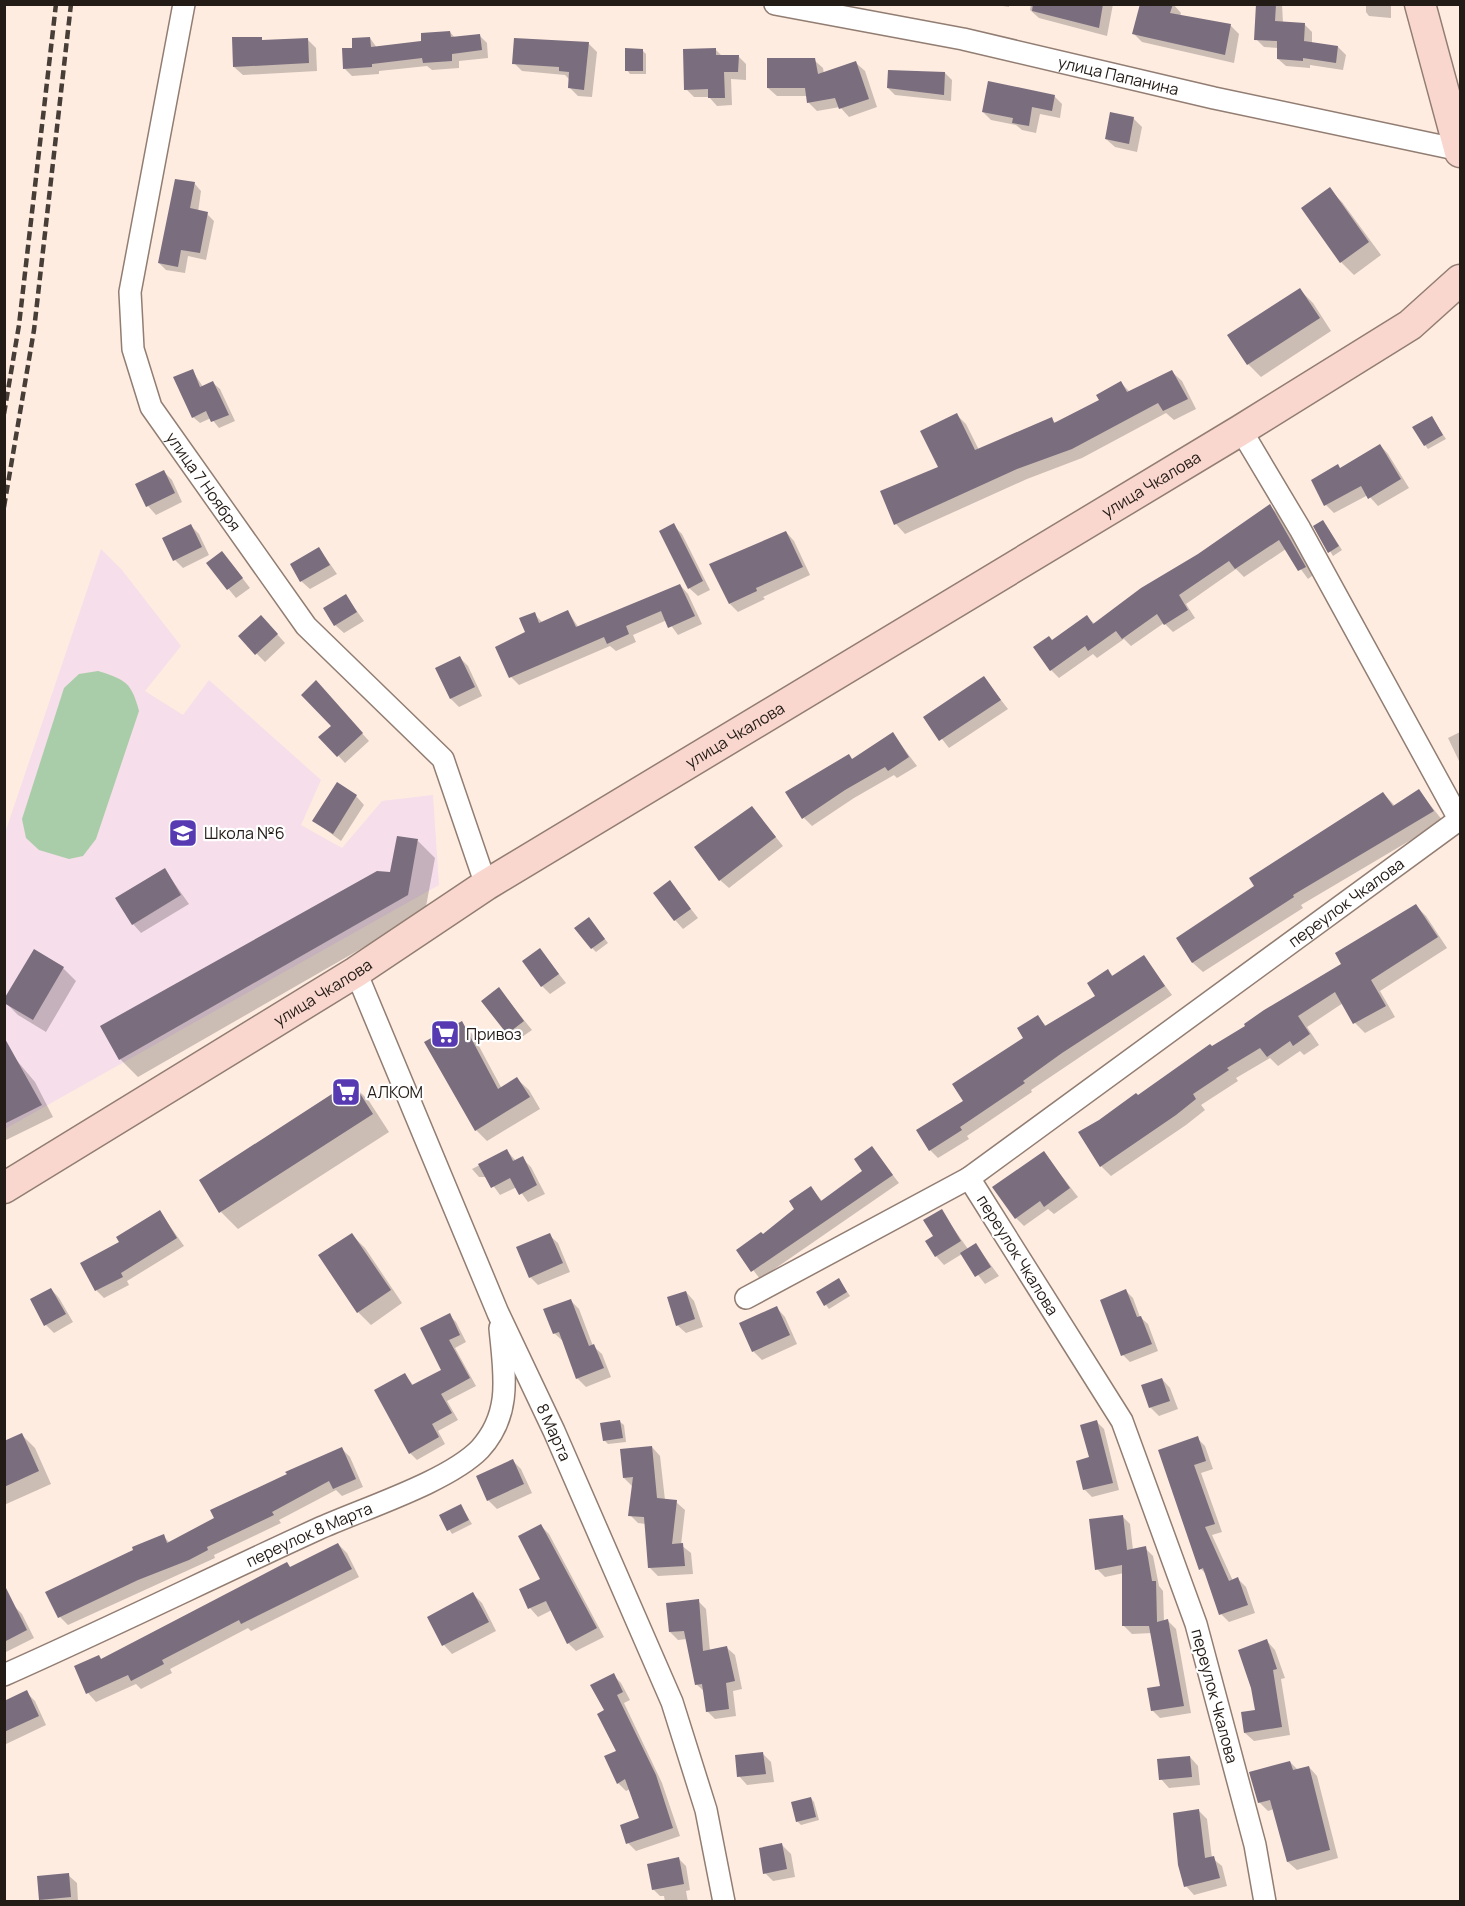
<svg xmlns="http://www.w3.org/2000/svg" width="1465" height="1906" viewBox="0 0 1465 1906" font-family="Manrope,sans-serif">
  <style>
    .education { fill: #f6deea }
    .green { fill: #aacda9 }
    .shadow { fill: #0003 }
    .building { fill: #796d7e }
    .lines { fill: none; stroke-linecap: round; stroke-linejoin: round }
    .street-casing { stroke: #927d72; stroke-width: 24 }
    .secondary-casing { stroke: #927d72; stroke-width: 33 }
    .street { stroke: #fff; stroke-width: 21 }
    .secondary { stroke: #f9d7ce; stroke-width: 30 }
    .rail { stroke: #483e38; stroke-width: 4.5; stroke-dasharray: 9 4.5; stroke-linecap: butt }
    .labels { text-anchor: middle; stroke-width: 4.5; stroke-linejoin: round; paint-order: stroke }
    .street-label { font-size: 16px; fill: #231b16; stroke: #fff }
    .poi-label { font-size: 16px; fill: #231b16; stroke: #fff; text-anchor: start }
  </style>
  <rect width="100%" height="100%" fill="#feece1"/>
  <path class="education" d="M101,549L122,570L181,646L145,691L183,715L209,680L321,780L301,825L342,848L382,801L433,795L439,885L5,1129V833Z"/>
  <path class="green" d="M98,671C126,680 131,682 139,711L96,839L83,856L69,859L39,850L26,838L22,819L64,688L79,674Z"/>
  <path class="shadow" d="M990,4H1009V7Z
    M1031,4H1113L1107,36L1039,18L1030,10Z
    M1173,4L1181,13L1180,16L1231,26L1239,34L1234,63L1142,42L1134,34Z
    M1257,4H1282L1283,23L1304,24L1312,32V43L1338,47L1346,55L1343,70L1310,65V68L1286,66L1278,59L1279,48L1264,47L1256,39Z
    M1366,4H1391V18L1369,16L1366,12Z
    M450,32L455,38L479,35L487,43L488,58L459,61V68L432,70L427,66L379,71V74L352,76L344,68L354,49L370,38L377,48L423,42Z
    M261,39L264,42L308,40L316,48L317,71L243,75L234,67Z
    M588,43L597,52L592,97L578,96L569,87V79L565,75L522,71L514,63Z
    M715,49L722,56H738L746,64V80L731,79L732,105L717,106L709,97H694L686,89Z
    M642,50L646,54V74H630L627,70Z
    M814,60L823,68L824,74L856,63L865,71L877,107L849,117L840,107L817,111L809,103L808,96H777L768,88Z
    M945,73L952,80L951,101L895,95L888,88Z
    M1054,96L1062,104L1060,118L1040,114L1036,133L1022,130L1016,125L991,120L983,112Z
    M1133,118L1142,127L1137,152L1115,147L1106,139Z
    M194,183L201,191L198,212L207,214L214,221L206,260L188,256L185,273L166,270L159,263Z
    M1329,189L1342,202L1381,255L1354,275L1341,262Z
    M1300,290L1313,303L1331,331L1261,377L1248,364Z
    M192,370L203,387L213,383L220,389L235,421L219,428L211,418L200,423L193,417Z
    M1172,372L1182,381L1196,409L1174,420L1166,413L1082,458L1027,479L905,534L896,524L940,468L957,415L966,424L979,450L1052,419L1056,424L1101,401L1121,383L1130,392Z
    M1432,418L1446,439L1428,449L1425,445Z
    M1380,445L1388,454L1409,488L1378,506L1368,495L1334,513L1326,505L1341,469Z
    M164,472L172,480L182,502L156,515L148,506Z
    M1270,506L1278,514L1313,575L1308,579L1286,549L1244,577L1236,569L1186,604L1195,618L1173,632L1164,623L1131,646L1124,639L1097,658L1093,654L1059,678L1051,670L1053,642L1087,617L1095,624Z
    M673,525L682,534L710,590L698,596L689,588Z
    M1326,525L1342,550L1333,556L1315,526Z
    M191,526L199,534L209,555L183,568L175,560Z
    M786,532L794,541L810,575L763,597L765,599L738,612L730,604Z
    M319,548L337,574L310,589L301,581Z
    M230,562L250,588L236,598L208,564Z
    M680,585L688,594L702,624L678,635L667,620L633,635L636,642L616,651L610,646L519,685L511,677L497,648L527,633L534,614L542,622L568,612L579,628Z
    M346,596L364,621L344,633L335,625Z
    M269,625L285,643L265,662L256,653Z
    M460,658L468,666L482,696L459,707L451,699Z
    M984,678L1008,709L949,748L925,717Z
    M323,690L369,741L345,763L321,737L333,726Z
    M1460,732V763L1448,738Z
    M893,734L917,766L897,778L894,775L854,798L812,826L804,818L853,760Z
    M1419,791L1443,821L1301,905L1303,908L1203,972L1193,963L1178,938L1256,886L1383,793L1395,806Z
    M356,796L364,805L341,841L314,821Z
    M752,808L783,846L729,888L720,880Z
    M418,841L435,858L425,912L138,1077L120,1059L391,873Z
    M165,870L189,904L141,933L133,924Z
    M670,882L698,918L683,929L675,920Z
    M1416,906L1426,916L1447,948L1380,991L1395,1017L1365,1033L1355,1023L1343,1003L1307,1027L1319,1045L1304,1055L1300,1051L1278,1066L1270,1058L1236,1078L1238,1081L1201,1105L1205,1110L1186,1125L1111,1176L1101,1166L1138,1097L1343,964Z
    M592,922L608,943L596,952L592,948Z
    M540,950L566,983L550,994L542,986Z
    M35,951L63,968L76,981L46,1032L18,1015L5,1002Z
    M1144,957L1172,995L1031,1090L1032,1092L967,1136L969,1139L938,1158L930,1150L965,1101L1025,1038L1038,1017L1047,1027L1097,996L1108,971L1114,977Z
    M499,989L532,1030L516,1041L508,1033Z
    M461,1023L473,1035L502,1089L517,1079L529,1090L540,1109L487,1141L476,1130Z
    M13,1056L35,1082L53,1117L4,1141V1059Z
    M351,1083L369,1101L389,1132L238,1229L221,1212Z
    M872,1148L899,1183L760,1279L738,1250L763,1236L796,1209L811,1188L823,1202L864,1172Z
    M507,1151L516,1161L522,1158L531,1167L545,1194L528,1202L517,1187L500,1195L487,1177H479L472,1169Z
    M1044,1153L1078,1197L1054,1214L1048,1209L1024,1226L1016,1218Z
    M941,1211L968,1249L976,1245L999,1276L985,1284L962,1254L944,1265L936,1256L935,1237Z
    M160,1212L184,1246L127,1281L129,1285L104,1298L97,1291L82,1263L121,1243Z
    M352,1235L365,1248L402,1303L371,1325L358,1312Z
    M549,1235L558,1243L570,1272L538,1285L530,1277Z
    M842,1284L850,1296L829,1309L826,1305Z
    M51,1289L59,1298L73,1322L54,1333L46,1325Z
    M1126,1291L1133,1298L1140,1317L1148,1324L1158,1351L1130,1362L1123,1355L1102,1301Z
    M686,1292L694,1301L703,1327L686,1333L677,1325Z
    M571,1301L579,1309L593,1346L602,1354L611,1377L586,1387L577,1378L564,1342L554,1333Z
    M777,1308L785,1317L797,1344L762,1360L753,1351Z
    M449,1315L456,1322L466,1342L455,1348L476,1386L447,1401L458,1420L438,1431L445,1444L417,1460L410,1453L405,1375L414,1386L443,1370Z
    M1162,1379L1170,1388L1178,1409L1159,1416L1150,1407Z
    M620,1422L624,1425L626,1442L608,1444L604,1440Z
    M1097,1422L1104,1429L1119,1490L1092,1497L1084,1489Z
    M22,1435L35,1448L51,1484L4,1505V1443Z
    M1197,1438L1205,1446L1213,1469L1201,1473L1222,1532L1212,1535L1233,1581L1238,1579L1246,1587L1255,1613L1229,1622L1221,1614L1207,1575L1201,1569L1160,1451Z
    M652,1447L660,1456L665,1500L676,1502L685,1510L681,1545L691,1553L693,1574L658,1576L650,1568L646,1524L638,1523L630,1515L633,1487L624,1478Z
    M342,1449L350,1457L363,1487L342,1496L336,1490L279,1520L281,1523L214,1555L215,1558L68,1625L60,1617L163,1536L170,1543Z
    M513,1461L521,1469L532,1493L497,1509L488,1500Z
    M461,1506L472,1524L452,1534L441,1516Z
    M1122,1516L1130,1524L1133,1550L1145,1548L1153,1556L1159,1586L1163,1591L1164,1622L1168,1621L1176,1629L1191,1713L1160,1718L1152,1710L1162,1687L1152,1633L1132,1634L1124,1626V1573L1105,1577L1097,1569Z
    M541,1526L549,1534L604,1637L576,1651L568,1643L552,1610L538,1617L530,1608L543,1580Z
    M338,1544L347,1553L359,1577L251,1631L248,1628L170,1669L172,1673L141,1689L136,1684L96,1702L88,1693L76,1667L102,1660L287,1564L291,1568Z
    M473,1594L482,1603L496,1631L452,1654L444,1645Z
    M698,1601L706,1609L710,1651L727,1648L735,1655L742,1689L733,1691L736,1716L715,1719L707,1711L705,1692L696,1684L687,1639L678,1640L670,1632Z
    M14,1606L22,1614L34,1638L4,1653V1610Z
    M1267,1641L1275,1650L1285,1678L1281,1679L1290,1735L1254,1741L1245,1733L1257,1711Z
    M613,1675L621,1683L630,1700L624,1703L662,1783L680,1836L636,1851L628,1843L641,1819L630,1789L626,1791L618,1783V1751L606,1711Z
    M26,1692L35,1701L46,1725L4,1745V1702Z
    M763,1754L771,1762L774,1782L747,1785L739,1776Z
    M1190,1757L1198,1766L1200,1785L1169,1788L1161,1779Z
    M1290,1762L1298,1770L1309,1767L1317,1776L1338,1858L1297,1870L1288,1862L1274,1809L1268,1811L1259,1802Z
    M811,1798L814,1802L819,1820L801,1825L797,1821Z
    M1199,1811L1207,1819L1212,1858L1222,1866L1227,1886L1194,1895L1186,1886Z
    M782,1845L791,1854L795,1877L773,1881L765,1873Z
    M679,1859L686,1866L690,1890L686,1891L688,1902H665L664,1896H660L653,1889Z
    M68,1875L77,1883L78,1902H43L41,1899Z"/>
  <path class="building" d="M1033,4H1103L1099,28L1032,11Z
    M1140,4H1173L1170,13L1231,24L1225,55L1132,34Z
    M1256,4H1276L1275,21L1305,23L1304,41L1338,46L1336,63L1303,58V61L1277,59V41L1254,40Z
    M450,31L451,37L480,34L482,50L452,54V61L423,63L422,58L372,64V67L343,69L342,48H352V38L370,37L371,47L421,41V33Z
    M232,37H262V40L308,38L309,63L233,67Z
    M514,38L589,42L584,90L568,88L569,72L559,71V67L512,64Z
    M625,48L643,49V71H625Z
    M716,48V55H739L738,72H724L725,98H708V89L684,90L683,49Z
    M767,58H815L818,74L856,61L869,99L839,109L835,98L807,103L805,88H767Z
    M888,70L945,72L944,95L887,88Z
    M988,81L1055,95L1052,111L1032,107L1029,126L1012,123L1013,118L982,112Z
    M1110,112L1134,117L1129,144L1105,139Z
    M175,179L195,182L190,208L208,212L200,253L181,250L178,267L158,263Z
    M1330,187L1369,242L1340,263L1301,208Z
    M1300,288L1320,318L1247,365L1227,335Z
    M193,369L200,387L213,381L229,415L211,422L206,411L192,418L173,377Z
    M1172,370L1188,399L1163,411L1158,403L1072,449L1017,469L894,525L880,491L938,467L920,431L957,413L975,450L1052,417L1054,423L1099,400L1096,395L1121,381L1127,392Z
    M1432,416L1443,435L1424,446L1412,427Z
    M1380,444L1401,479L1368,499L1361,486L1324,506L1311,480L1338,464L1340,468Z
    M164,470L175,493L146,507L135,484Z
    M1270,504L1306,567L1298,571L1279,540L1235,569L1229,561L1179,595L1188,610L1164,625L1157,614L1122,639L1116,631L1088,651L1085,646L1050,671L1033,647L1049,636L1052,640L1087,615L1093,624L1141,588L1198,554Z
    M1323,520L1339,546L1328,553L1313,526Z
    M674,523L703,581L688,589L659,531Z
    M191,524L202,547L173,561L162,538Z
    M786,531L803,567L756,588L757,591L729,604L709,564Z
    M319,547L330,565L300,582L290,564Z
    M222,551L243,578L227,590L206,563Z
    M680,584L695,616L668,628L661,611L626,626L629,634L607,644L604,637L509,678L495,647L525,632L519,618L535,612L539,623L568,610L576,627Z
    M346,594L357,612L334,626L323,608Z
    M261,615L278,634L255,655L238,636Z
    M460,656L475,687L450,699L435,668Z
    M984,676L1001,700L939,741L923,717Z
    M316,680L363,733L337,757L318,737L331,726L301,695Z
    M893,732L909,757L888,771L885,767L845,790L802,819L785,792L849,754L852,759Z
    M337,782L357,795L333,834L312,821Z
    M1419,789L1434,811L1293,895L1294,897L1192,963L1176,938L1254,886L1249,878L1383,792L1393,806Z
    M752,806L776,837L719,881L694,847Z
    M397,836L418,839L408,895L119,1060L100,1026L377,871L390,872Z
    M165,868L181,895L132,925L115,898Z
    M670,880L691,909L674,921L653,893Z
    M1416,904L1438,937L1371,980L1386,1006L1353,1024L1335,992L1298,1016L1310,1034L1293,1046L1290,1041L1267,1057L1260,1048L1227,1068L1229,1070L1193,1094L1196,1099L1176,1115L1100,1167L1078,1132L1099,1120L1136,1093L1138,1095L1210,1044L1212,1046L1245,1026L1244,1024L1264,1010L1341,964L1335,953Z
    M589,917L605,939L591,949L574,928Z
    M540,948L559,974L541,987L522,961Z
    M34,949L64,967L33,1020L4,1003V999Z
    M1144,955L1165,986L1062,1053L1023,1081L1025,1083L960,1127L962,1130L929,1151L916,1130L963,1101L952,1084L1023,1038L1017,1028L1038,1015L1045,1026L1095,996L1087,983L1108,969L1112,976Z
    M499,987L524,1021L507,1034L481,1001Z
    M462,1021L498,1089L517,1077L530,1097L475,1131L424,1042Z
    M4,1037L42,1105L4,1124Z
    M352,1081L373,1114L219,1213L199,1180Z
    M872,1146L893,1175L751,1272L736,1250L761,1232L763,1234L794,1209L789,1201L811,1186L821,1201L862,1171L854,1159Z
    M507,1149L513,1161L523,1156L537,1185L519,1195L510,1178L491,1188L478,1164Z
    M1044,1151L1070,1188L1044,1207L1040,1201L1015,1219L992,1187Z
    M942,1209L961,1241L935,1257L925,1241L933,1236L923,1220Z
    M160,1210L177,1238L121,1273L123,1277L95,1291L80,1263L119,1242L116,1237Z
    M352,1233L391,1290L357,1313L318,1255Z
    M550,1233L563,1263L529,1278L516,1247Z
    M976,1243L991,1267L975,1277L960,1253Z
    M839,1278L847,1292L824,1306L816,1292Z
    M51,1288L66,1314L44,1326L30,1299Z
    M1126,1289L1137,1317L1141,1316L1152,1344L1121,1356L1100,1300Z
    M686,1291L695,1319L676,1326L667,1297Z
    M571,1299L589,1346L594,1344L604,1368L576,1379L559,1332L553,1334L543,1309Z
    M777,1306L790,1335L752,1352L739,1323Z
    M450,1313L460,1335L449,1340L470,1378L441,1394L452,1413L432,1424L439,1437L409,1454L374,1390L405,1373L412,1385L441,1370L420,1328Z
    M1162,1378L1170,1401L1149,1408L1141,1385Z
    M620,1420L623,1438L603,1441L600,1423Z
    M1097,1420L1113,1483L1083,1490L1076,1461L1089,1457L1080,1425Z
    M22,1433L39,1471L4,1487V1441Z
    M1198,1436L1206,1461L1194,1465L1215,1524L1205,1527L1229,1581L1238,1577L1248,1605L1219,1615L1203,1568L1199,1570L1158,1450Z
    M652,1446L657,1498L677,1500L672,1544L683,1543L685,1566L648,1568L644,1517L628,1516L633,1477L623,1478L620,1449Z
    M342,1447L356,1479L333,1489L329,1481L272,1512L274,1515L207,1547L208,1550L189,1560L138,1580L58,1618L45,1592L133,1550L132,1547L164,1534L167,1543L214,1518L210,1510L287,1474L285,1472Z
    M513,1459L524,1484L487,1501L476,1476Z
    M461,1504L469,1520L447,1531L439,1515Z
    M1123,1515L1127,1550L1146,1546L1152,1581H1156L1157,1622L1168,1619L1184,1706L1151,1711L1147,1688L1160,1686L1149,1626H1122V1565L1095,1570L1089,1519Z
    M541,1524L597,1628L567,1644L546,1601L528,1609L519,1589L540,1579L518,1536Z
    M338,1543L352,1569L241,1624L239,1620L162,1660L164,1664L131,1681L128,1675L86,1694L74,1666L99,1655L101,1659L287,1562L290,1567Z
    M4,1584L27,1630L4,1642Z
    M473,1592L489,1622L442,1646L427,1617Z
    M699,1599L703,1651L727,1646L735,1681L726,1683L729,1709L706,1712L702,1684L695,1685L684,1631L669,1632L666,1603Z
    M1267,1639L1277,1669L1273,1670L1282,1727L1244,1733L1241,1712L1255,1710L1251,1688L1238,1650Z
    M614,1673L623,1692L617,1695L656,1775L673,1828L626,1844L620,1825L639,1818L625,1779L617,1784L604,1756L616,1751L597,1714L604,1710L590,1685Z
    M27,1690L39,1716L4,1732V1701Z
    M763,1752L766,1774L737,1777L735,1755Z
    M1190,1756L1192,1777L1159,1780L1157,1759Z
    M1290,1761L1293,1770L1309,1766L1330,1850L1287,1862L1270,1800L1258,1803L1249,1772Z
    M811,1797L816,1817L796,1822L791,1802Z
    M1199,1809L1205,1858L1214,1856L1220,1878L1184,1887L1178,1865L1173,1813Z
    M782,1843L787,1869L763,1874L759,1848Z
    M679,1857L684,1884L652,1890L647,1864Z
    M69,1873L71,1897L39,1900L37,1876Z"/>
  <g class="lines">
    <g class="street-casing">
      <g id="street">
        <path id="s1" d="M184,4L130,292L133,349L151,407L306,626L443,759L486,885"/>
        <path id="s2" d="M775,4L963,39L1214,98L1460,150"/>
        <path d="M1241,430L1300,529L1459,819"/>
        <path id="s3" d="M356,972L498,1313L554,1431L672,1702L706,1810L724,1902"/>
        <path d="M746,1298L969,1178"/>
        <path id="s4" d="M4,1675C110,1628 213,1577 318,1529C362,1509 448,1482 480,1449C513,1413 504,1372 500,1328"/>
        <path id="s5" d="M1265,1902L1255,1845L1196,1624L1122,1421L969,1178L1460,819"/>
      </g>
    </g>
    <g class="secondary-casing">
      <g id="secondary">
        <path d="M1420,4L1460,152"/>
        <path id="s6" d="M4,1188L356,972L486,885L1241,430L1410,325L1460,280"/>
      </g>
    </g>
    <use href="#street" class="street"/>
    <use href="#secondary" class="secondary"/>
    <path class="rail" d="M4,414L19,325L56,4
      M4,507L34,330L71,4"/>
  </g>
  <defs>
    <g id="school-square" transform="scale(1.5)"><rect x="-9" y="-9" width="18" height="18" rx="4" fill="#573ab2" stroke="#fff"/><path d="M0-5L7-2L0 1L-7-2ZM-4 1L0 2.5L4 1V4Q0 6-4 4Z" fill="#fff"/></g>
    <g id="supermarket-square" transform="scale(1.5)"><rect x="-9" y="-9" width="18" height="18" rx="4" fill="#573ab2" stroke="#fff"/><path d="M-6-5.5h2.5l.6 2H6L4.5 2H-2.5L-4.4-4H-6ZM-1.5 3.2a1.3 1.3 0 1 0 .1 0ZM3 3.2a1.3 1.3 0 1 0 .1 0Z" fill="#fff"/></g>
  </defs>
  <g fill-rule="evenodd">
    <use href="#school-square" x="183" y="833"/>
    <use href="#supermarket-square" x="445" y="1034"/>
    <use href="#supermarket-square" x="346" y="1092"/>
  </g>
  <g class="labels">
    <g class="street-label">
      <text dy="6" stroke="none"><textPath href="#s2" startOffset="351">улица Папанина</textPath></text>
      <text dy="6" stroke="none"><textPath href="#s1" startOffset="502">улица 7 Ноября</textPath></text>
      <text dy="6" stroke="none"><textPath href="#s6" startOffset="1346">улица Чкалова</textPath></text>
      <text dy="6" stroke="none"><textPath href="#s6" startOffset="860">улица Чкалова</textPath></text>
      <text dy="6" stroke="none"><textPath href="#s5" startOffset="1257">переулок Чкалова</textPath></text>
      <text dy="6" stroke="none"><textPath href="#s6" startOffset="374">улица Чкалова</textPath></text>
      <text transform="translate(1018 1255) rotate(58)" y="6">переулок Чкалова</text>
      <text dy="6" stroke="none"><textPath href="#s3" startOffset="501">8 Марта</textPath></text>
      <text dy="6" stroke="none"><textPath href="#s4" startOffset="336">переулок 8 Марта</textPath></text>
      <text transform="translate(1215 1696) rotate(75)" y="6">переулок Чкалова</text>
    </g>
    <g class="poi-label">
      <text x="204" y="839">Школа №6</text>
      <text x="466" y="1040">Привоз</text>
      <text x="367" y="1098">АЛКОМ</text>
    </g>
  </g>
  <rect width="1465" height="1906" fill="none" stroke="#231b16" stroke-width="12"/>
</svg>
